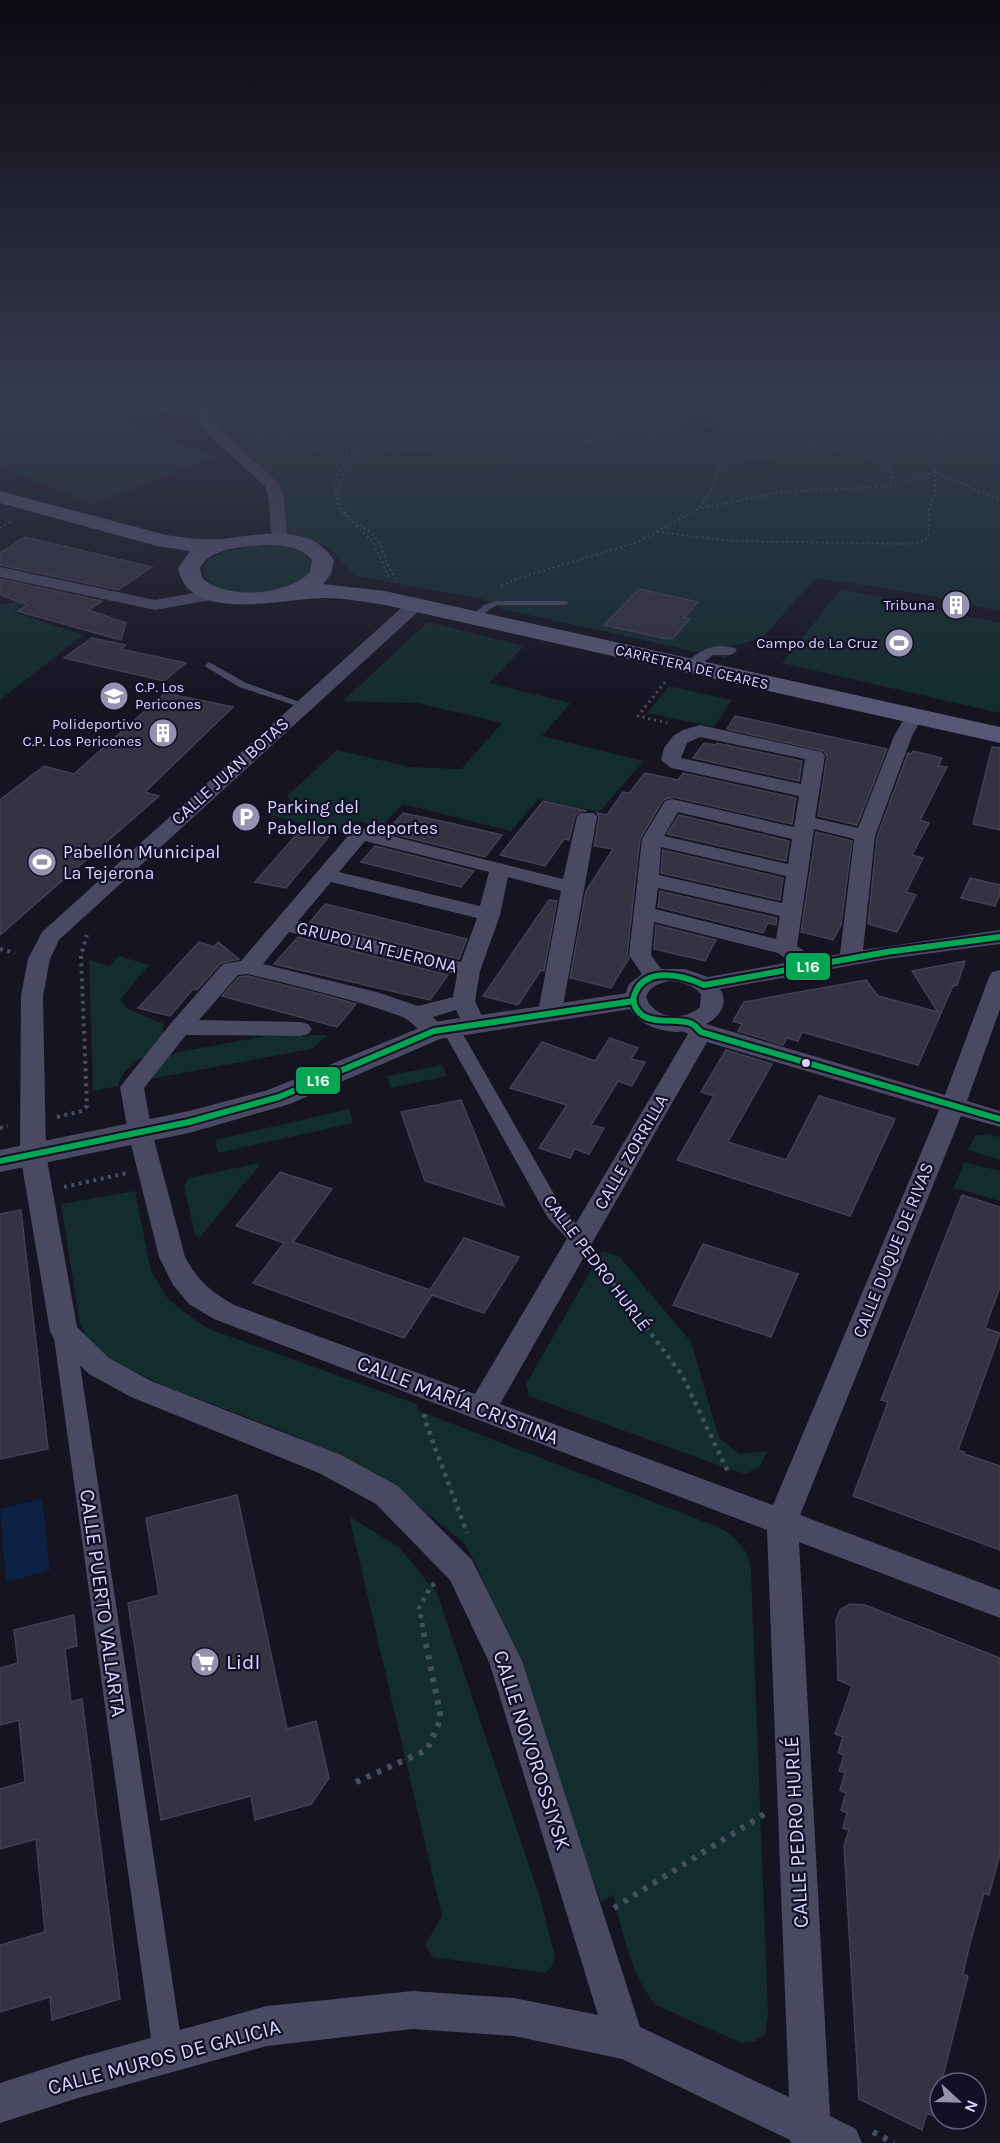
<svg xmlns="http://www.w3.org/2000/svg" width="1000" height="2143" viewBox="0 0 1000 2143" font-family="Karla,sans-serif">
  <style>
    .green { fill: #132c2d }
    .water { fill: #0d2144 }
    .building { fill: #343243; stroke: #433f54; stroke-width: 1.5 }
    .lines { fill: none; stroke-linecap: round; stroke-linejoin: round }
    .path-far4 { stroke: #44505f; stroke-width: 2; stroke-dasharray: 2 3; stroke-linecap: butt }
    .path-far3 { stroke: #44505f; stroke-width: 3; stroke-dasharray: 2 4; stroke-linecap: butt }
    .path-far2 { stroke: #44505f; stroke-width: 4; stroke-dasharray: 3 4.5; stroke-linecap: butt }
    .path-far1 { stroke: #44505f; stroke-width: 4.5; stroke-dasharray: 4 5; stroke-linecap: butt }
    .path { stroke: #44505f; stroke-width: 6; stroke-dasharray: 4.5 7; stroke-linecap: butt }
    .service { fill: #4a4962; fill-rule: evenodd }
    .pedestrian { fill: #4a4962; fill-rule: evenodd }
    .minor { fill: #4a4962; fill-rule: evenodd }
    .tertiary { fill: #4a4962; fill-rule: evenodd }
    .secondary { fill: #575674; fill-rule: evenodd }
    .bus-1-casing { stroke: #130f26; stroke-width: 10 }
    .bus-1 { stroke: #00a651; stroke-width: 6 }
    .bus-dot { fill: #d9d4ff; stroke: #130f26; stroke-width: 2 }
    .labels { text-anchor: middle; stroke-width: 4.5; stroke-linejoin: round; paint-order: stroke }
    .far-poi-label { font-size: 15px; fill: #d9d4ff; stroke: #130f26; text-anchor: end }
    .far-street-label { font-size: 15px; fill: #d9d4ff; stroke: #130f26 }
    .street-label { font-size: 18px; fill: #d9d4ff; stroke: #130f26 }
    .poi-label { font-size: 18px; fill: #d9d4ff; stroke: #130f26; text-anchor: start }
    .near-street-label { font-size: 21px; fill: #d9d4ff; stroke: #130f26 }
    .near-poi-label { font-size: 21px; fill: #d9d4ff; stroke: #130f26; text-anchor: start }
    .line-badge { stroke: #130f26; stroke-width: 2 }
    .badge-label { font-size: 16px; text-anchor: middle; font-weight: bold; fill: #fff }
  </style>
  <rect width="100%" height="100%" fill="#161421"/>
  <path class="green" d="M20,405H79L215,457L92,505L0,466V412Z
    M201,405H681L689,419L680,426L708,433H719L716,427L740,405H1000V611L916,593L816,578L762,638L733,646L725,658L502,609L482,599L358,576L346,567L332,548L286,531L285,495L277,482L222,435Z
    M261,545C279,546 301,546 312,562L310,575C304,579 297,585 290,587C270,593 219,599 206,578C190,554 249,546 261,545Z
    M841,589L1000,623V713L782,663Z
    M28,599L13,612L83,635L0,700V605Z
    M428,622L524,646L489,683L571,703L542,736L644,761L599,812L538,799L511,831L403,804L382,826L358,821L350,822L344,833L269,815L277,808L286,807L291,801L287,796L337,750L410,767L461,769L502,723L417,703L343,701Z
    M669,686L732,700L714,727L647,713Z
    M119,956L149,965L120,1000L128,1009L164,1024C163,1028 164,1034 162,1038C153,1059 125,1059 118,1086L93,1091L89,960L109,966Z
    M328,1035L311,1049L150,1079L164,1060L174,1053L265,1036Z
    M442,1065L447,1076L391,1088L387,1076Z
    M349,1109L353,1123L218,1153L215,1140Z
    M988,1134L1000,1137V1160L968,1150L975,1136Z
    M964,1162L1000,1171V1201L954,1188Z
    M258,1163L259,1166L200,1237L195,1235L184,1185L189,1178Z
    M135,1191L151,1271L169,1300L187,1314L209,1329L419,1405L417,1410L718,1527C736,1537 748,1548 751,1569L768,2014L765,2035L755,2041L741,2043L656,2005C631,1977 623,1931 613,1895L601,1902L479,1570L464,1543L391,1484L296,1436L164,1386L106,1358L89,1341L80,1324L61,1204Z
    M602,1251L619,1256L691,1342L719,1438L739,1454L768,1451L759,1467L745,1474L726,1468L529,1396L526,1384Z
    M349,1516L400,1548L437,1593L541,1901L555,1957L552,1966L545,1973L433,1957L425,1945L442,1916Z"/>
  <path class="water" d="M42,1499L50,1570L6,1582L0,1509Z"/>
  <path class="building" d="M25,537L152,567L118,590L0,565V553Z
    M0,579L102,601L88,610L126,623L121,640L17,611L28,605L0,595Z
    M639,589L698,602L684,618L690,619L673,638L667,639L604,625Z
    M92,638L126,645L120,649L186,663L164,681L64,658Z
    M165,693L233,707L145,792L159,796L0,935V800L44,766L74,774Z
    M735,716L887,749L857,825L818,816L827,756L824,751L727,729Z
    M704,743L716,745L717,743L802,761L799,781L693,758Z
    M992,747L1000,748V830L973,824Z
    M913,751L942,758L938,766L947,767L920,820L929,823L912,855L923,858L906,892L916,895L897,932L868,924L877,837L908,753L911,754Z
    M645,773L678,780L683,773L796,798L792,824L673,797L663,800L640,839L627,955L629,958L611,988L570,978L586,891L613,849L594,846L599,817L597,813L607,815L623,792L629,793Z
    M543,801L587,811H580L575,816L569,840L564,839L545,866L500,855Z
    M403,813L450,823L502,835L485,857L386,832Z
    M679,815L789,841L786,861L667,834Z
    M303,827L331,834L286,888L255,882Z
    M816,832L852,841L841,925L833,940L801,932Z
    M375,846L474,871L461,887L361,862Z
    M663,850L783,878L780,900L661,873Z
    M970,878L1000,885V894L995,906L961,898Z
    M660,891L777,918L776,925L768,923L763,933L658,907Z
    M549,900L557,901L544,971L541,970L518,1005L483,996Z
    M325,904L354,911L467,939L459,959L310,922Z
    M656,925L716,940L705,961L654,949Z
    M298,937L448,975L430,1000L274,964Z
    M199,942L214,947L218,942L239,959L221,963L197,990L193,989L170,1016L138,1008Z
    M965,961L957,985L953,986L918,1065L802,1032L798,1041L787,1038L783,1045L738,1031L742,1024L733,1021L744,1002L866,980L878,996L938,1012L912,971Z
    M248,976L324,995L356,1004L337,1027L222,996L239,977Z
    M610,1038L638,1048L631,1059L645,1062L632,1086L618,1081L591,1125L604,1128L589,1154L575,1149L570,1158L539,1148L567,1105L510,1088L542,1042L595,1061Z
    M726,1050L772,1064L728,1142L786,1160L819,1096L895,1119L850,1216L677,1160L714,1096L701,1092Z
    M461,1100L483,1154L504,1206L425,1181L401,1112Z
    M280,1172L332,1189L293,1242L430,1290L464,1238L519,1257L484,1313L432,1295L404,1338L253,1283L284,1243L236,1226Z
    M962,1195L1000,1207V1287L985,1328L1000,1333L958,1450L964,1452V1454L1000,1466V1550L853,1496L888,1402L881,1400Z
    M21,1210L48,1449L0,1459V1214Z
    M703,1244L798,1274L771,1337L673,1305Z
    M237,1495L287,1729L316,1721L329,1778L311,1804L255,1820L251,1796L161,1820L128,1603L159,1595L146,1518Z
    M850,1604L865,1605L1000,1658V1854L989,1895L984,1893L969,1947L963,1974L968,1976L933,2116L927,2113L922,2130L859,2099L844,1846L849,1830L843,1828L847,1813L841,1810L846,1793L840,1790L845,1773L839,1771L844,1755L838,1753L843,1737L835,1734L852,1686L838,1680L836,1620L840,1610Z
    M74,1615L77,1646L65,1649L71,1702L82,1699L120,1999L52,2020L50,1997L0,2012V1945L45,1932L36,1839L0,1849V1789L25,1782L19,1720L0,1725V1668L18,1663L14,1630Z"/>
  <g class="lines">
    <path class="path-far4" d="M293,405L340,448L348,450
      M352,405L348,431L353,455L337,475L334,486L339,509L373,542L389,577
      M360,405C359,412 357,420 356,428C356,434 360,440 360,446C359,467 322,480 346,514C353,523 367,527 375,537C384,549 386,566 396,578
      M688,405L696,423
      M922,405L930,417L939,453L932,465L935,472L1000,500
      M930,417H1000
      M231,419L286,442L328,453L615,440L677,427L711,425
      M725,452L759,459L807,448L828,447L859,453L888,465L892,475L890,486
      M0,528L12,521
      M657,532L730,541L909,544L925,541L929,533V510L935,493V472L890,486L781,492L698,509
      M501,586L519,578L638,542L698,509L707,497L724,457L725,449L711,425L731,405"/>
    <path class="path-far3" d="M665,682L638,716L667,723"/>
    <path class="path-far2" d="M0,949L15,953
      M57,1117L82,1111L87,1106L81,955L87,935
      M0,1128L8,1126
      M64,1187L127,1173"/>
    <path class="path-far1" d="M597,1262L682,1375L729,1474
      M425,1414L424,1418L467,1533
      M423,1627L419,1608L431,1586L436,1583"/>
    <path class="path" d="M356,1782L427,1750L441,1718L422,1625
      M614,1908L766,1813
      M873,2132L894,2143"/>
    <path class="service" d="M136,405H151L207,416L204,418Z
      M496,601H565L569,603L565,605H497L490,609L478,620H472V616L484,605Z
      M209,662L246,683L308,705L306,707H300L239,687L206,667L205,665Z"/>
    <path class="pedestrian" d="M723,646L735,648L737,651L730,655H713L696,669H686L684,666C695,653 706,646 723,646Z
      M451,1023L457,1025L460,1029L562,1208L587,1235L590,1240L587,1245L580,1247L573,1245L548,1218L442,1029L445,1025Z
      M64,1323L71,1325L75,1331L183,2052L178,2062L168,2067L158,2062L153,2052L53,1331L57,1325Z"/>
    <path class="minor" d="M189,405H203L223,433L279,484L284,496L287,534L290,540L288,543H276C266,527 273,504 265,486L213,439Z
      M0,567L155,600L216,589L224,594L216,599L155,610L0,577Z
      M415,600L421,601L423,605L421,609L59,940L50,959L43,996L46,1154L77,1327L109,1358L151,1381L341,1455L398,1486L472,1560L522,1661L640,2027L789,2097L767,1530L214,1319L189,1304L173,1285L159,1257L128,1132L120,1087L172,1022L223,964L241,961L353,830L360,828L563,879L577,817L580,813H594L597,817L562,1012L558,1017L550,1019L542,1017L538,1012L561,891L508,877L500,915L480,971L475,1001L486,1025L482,1030L474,1032L466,1030L456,1010L433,1017L446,1031L442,1036C422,1042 417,1022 400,1016C350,998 299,987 248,974L238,975L199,1020L300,1022L308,1024L312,1029L308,1034L300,1036L186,1035L144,1088L152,1132L185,1257C198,1281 210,1291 234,1305L475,1394L688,1034C683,1030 681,1032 675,1032C651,1030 633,1021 624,998L629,984L642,974L629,955L642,839L665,801L672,799L794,827L799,796L671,768L661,760L664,748L673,736L683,730L700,725L822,752L825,756L815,818L858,828L894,736L908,712H920L923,716L912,736L875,836L863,950L1000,930V944L887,959L720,989C729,1003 720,1017 706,1024L945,1095L989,977L992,972L1000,970V1009L967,1101L1000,1111V1127L961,1116L800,1515L1000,1590V1618L799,1542L830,2116L856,2129L862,2143H791L790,2140L622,2059L514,2036L413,2029L267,2046L78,2098L0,2123V2083L78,2058L267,2006L413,1991L514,1998L598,2015L489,1662L450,1580L376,1504L319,1473L131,1397L89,1374L54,1339L50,1331L20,1154L21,996L28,959L42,932L409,601ZM700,737L805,759L801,784L681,758L687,743ZM678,812L792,839L788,864L664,836ZM814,829L854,839L840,954L809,959L807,953L797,946ZM365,841L489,872L480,906L339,872ZM661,847L786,876L782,903L659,875ZM331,882L477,918L461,962L298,921ZM658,888L780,916L776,939L655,909ZM654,922L778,953L791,962L708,977L685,969H661L651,955ZM289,932L457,975L453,997L418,1006L380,993L263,964ZM669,981C682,982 692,984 701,994L700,1007C684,1021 656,1020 646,998C649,986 658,984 669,981ZM707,1042L939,1110L773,1505L500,1404Z"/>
    <path class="tertiary" d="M634,992L644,995L648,1001L644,1007L440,1039L290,1104L189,1133L0,1172V1150L189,1111L268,1090L434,1022Z"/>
    <path class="secondary" d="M0,491L166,535C185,538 203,540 222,539C260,535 309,522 334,560L331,574L323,584L385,591L1000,727V743L385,605C365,602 345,598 326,598C287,597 189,626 178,568L190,551L157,546L0,503ZM262,545C280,545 300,546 312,560L310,572C288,595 227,601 202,578L200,568C210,548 243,547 262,545Z"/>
    <g class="bus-1-casing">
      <path id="bus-1" d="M1000,937L887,952L704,985C681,974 640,965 633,1000C639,1029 672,1017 690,1023C694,1024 698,1029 701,1032L1000,1119
        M0,1161L189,1122L279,1097L434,1031L634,1001"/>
    </g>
    <use href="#bus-1" class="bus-1"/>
  </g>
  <linearGradient id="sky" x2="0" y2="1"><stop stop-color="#0c0b12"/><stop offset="0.57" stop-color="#363a4e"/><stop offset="1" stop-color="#363a4e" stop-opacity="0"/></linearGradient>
  <rect width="1000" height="705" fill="url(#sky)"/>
  <defs>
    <g id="building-disc" transform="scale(1.5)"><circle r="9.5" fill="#9591b1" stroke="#130f26"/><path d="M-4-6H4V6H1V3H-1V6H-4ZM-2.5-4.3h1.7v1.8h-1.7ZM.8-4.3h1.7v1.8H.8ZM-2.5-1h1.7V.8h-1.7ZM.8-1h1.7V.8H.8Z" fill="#fff"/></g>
    <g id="stadium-disc" transform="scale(1.5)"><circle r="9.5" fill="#9591b1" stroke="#130f26"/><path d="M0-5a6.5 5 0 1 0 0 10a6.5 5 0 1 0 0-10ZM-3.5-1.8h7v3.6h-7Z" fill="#fff"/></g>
    <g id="school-disc" transform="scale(1.5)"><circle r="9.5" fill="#9591b1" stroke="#130f26"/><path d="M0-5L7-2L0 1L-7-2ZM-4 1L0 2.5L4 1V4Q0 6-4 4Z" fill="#fff"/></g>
    <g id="parking-disc" transform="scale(1.5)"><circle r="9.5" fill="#9591b1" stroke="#130f26"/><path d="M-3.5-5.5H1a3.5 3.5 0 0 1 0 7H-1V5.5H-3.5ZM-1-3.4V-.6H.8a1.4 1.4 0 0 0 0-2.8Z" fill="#fff"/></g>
    <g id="supermarket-disc" transform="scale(1.5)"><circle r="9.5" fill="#9591b1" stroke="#130f26"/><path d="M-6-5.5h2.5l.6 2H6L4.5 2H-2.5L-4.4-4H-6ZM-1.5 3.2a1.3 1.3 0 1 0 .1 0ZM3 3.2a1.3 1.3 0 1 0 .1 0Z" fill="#fff"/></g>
  </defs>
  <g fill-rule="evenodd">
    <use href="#building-disc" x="956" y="605"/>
    <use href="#stadium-disc" x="899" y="643"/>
    <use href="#school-disc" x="114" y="696"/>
    <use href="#building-disc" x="163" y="733"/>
    <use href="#parking-disc" x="246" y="817"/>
    <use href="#stadium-disc" x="42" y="862"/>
    <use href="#supermarket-disc" x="205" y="1662"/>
  </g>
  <circle class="bus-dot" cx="806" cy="1063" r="5"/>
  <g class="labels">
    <g class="far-poi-label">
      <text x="935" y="610">Tribuna</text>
      <text x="878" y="648">Campo de La Cruz</text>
      <text x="135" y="692" text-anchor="start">C.P. Los<tspan x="135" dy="17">Pericones</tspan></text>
      <text x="142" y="729">Polideportivo<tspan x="142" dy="17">C.P. Los Pericones</tspan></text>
    </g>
    <g class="far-street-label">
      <text transform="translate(692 667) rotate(13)" y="5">CARRETERA DE CEARES</text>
    </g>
    <g class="street-label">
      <text transform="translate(230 771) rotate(-42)" y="6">CALLE JUAN BOTAS</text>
      <text transform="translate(377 947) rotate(14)" y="6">GRUPO LA TEJERONA</text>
      <text transform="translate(631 1152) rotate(-60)" y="6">CALLE ZORRILLA</text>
      <text transform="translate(893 1250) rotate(-68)" y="6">CALLE DUQUE DE RIVAS</text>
      <text transform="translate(597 1263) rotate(53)" y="6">CALLE PEDRO HURLÉ</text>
    </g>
    <g class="poi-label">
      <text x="267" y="813">Parking del<tspan x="267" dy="21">Pabellon de deportes</tspan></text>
      <text x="63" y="858">Pabellón Municipal<tspan x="63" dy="21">La Tejerona</tspan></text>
    </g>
    <g class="near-street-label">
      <text transform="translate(458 1400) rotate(21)" y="7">CALLE MARÍA CRISTINA</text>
      <text transform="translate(103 1603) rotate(82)" y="7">CALLE PUERTO VALLARTA</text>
      <text transform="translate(532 1750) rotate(72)" y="7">CALLE NOVOROSSIYSK</text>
      <text transform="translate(796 1832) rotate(-93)" y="7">CALLE PEDRO HURLÉ</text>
      <text transform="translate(164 2057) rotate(-15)" y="7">CALLE MUROS DE GALICIA</text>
    </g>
    <g class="near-poi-label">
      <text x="226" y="1669">Lidl</text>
    </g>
  </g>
  <g class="line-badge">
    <rect x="785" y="952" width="46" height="29" rx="6" fill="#00a651"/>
    <rect x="295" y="1066" width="46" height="29" rx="6" fill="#00a651"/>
  </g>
  <g class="badge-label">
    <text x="808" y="972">L16</text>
    <text x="318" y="1086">L16</text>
  </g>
  <g transform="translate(958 2101) rotate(112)"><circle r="28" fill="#130f26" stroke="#625e7d" stroke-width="1.5"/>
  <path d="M0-4.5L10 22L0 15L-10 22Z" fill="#9591b1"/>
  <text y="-9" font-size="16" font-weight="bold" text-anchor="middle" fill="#d9d4ff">N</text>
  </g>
</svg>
